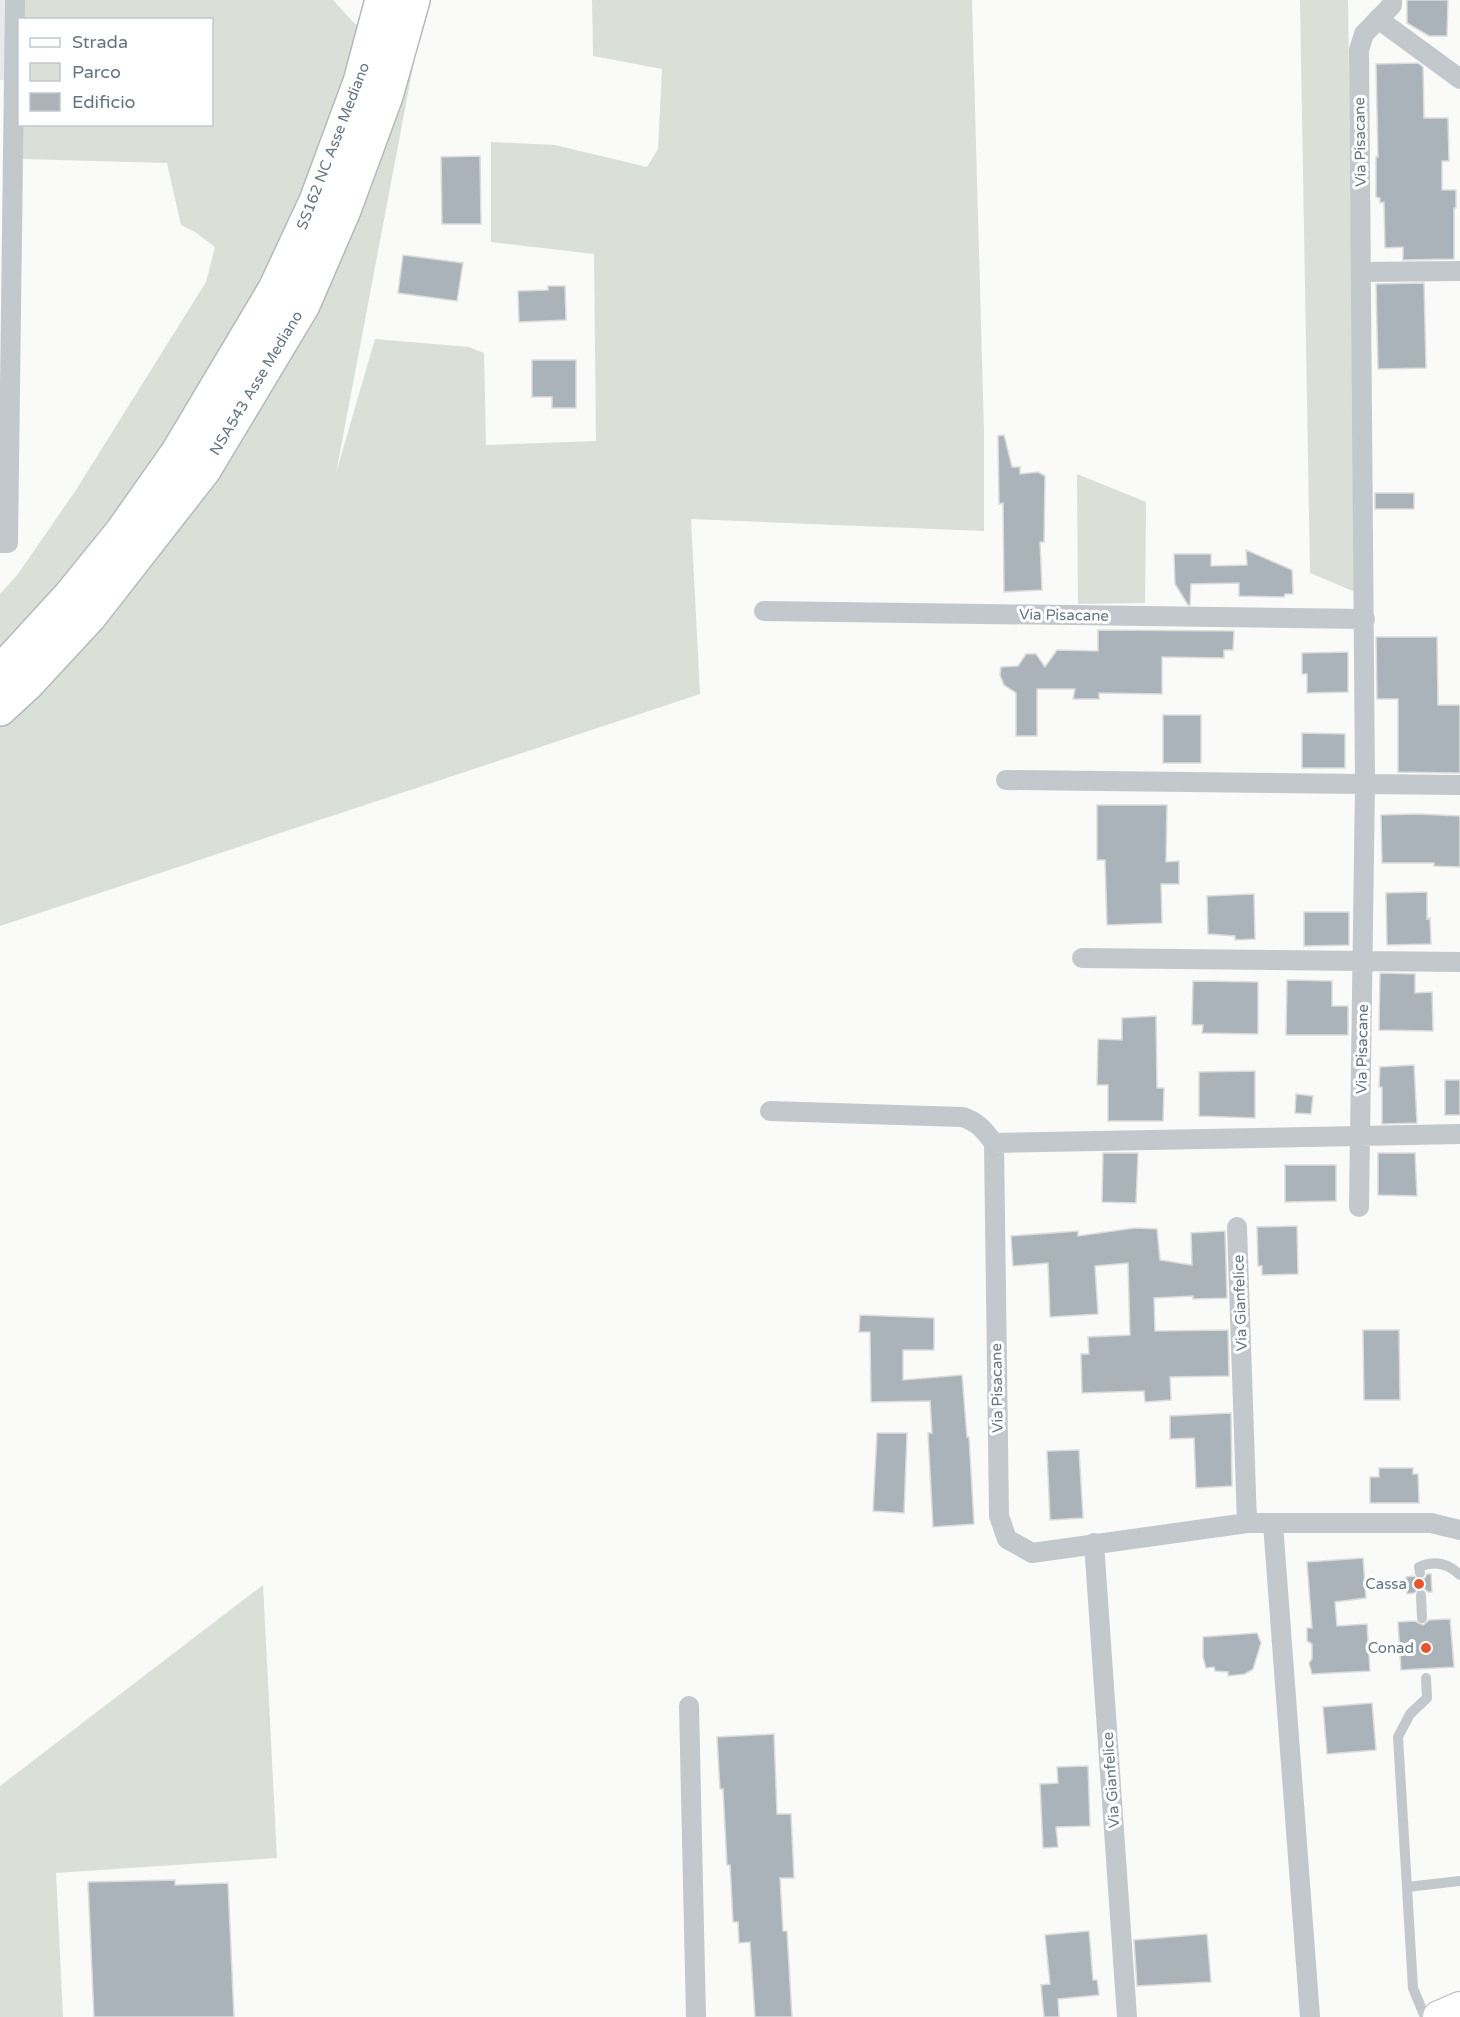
<svg xmlns="http://www.w3.org/2000/svg" width="1460" height="2017" viewBox="0 0 1460 2017" font-family="'Varela Round',sans-serif">
  <style>
    .built { fill: #e8e9e9 }
    .green { fill: #dadfd7 }
    .building { fill: #aab3b9; stroke: #dcdcda; stroke-width: 1.5 }
    .lines { fill: none; stroke-linecap: round; stroke-linejoin: round }
    .primary-casing { stroke: #b5babe; stroke-width: 34 }
    .highway-casing { stroke: #b4b9bd; stroke-width: 36 }
    .lane { stroke: #c3c8cc; stroke-width: 10 }
    .street { stroke: #c3c8cc; stroke-width: 20 }
    .primary { stroke: #fff; stroke-width: 32 }
    .highway { stroke: #fff; stroke-width: 33 }
    .poi-dot { fill: #e4572e; stroke: #fff; stroke-width: 2 }
    .labels { text-anchor: middle; stroke-width: 6; stroke-linejoin: round; paint-order: stroke }
    .street-label { font-size: 15px; fill: #657683; stroke: #fff }
    .poi-label { font-size: 15px; fill: #657683; stroke: #fff; text-anchor: end }
  </style>
  <rect width="100%" height="100%" fill="#fafaf8"/>
  <path class="built" d="M0,0H24L19,79L0,80Z"/>
  <path class="green" d="M24,0H333L354,23L415,56L336,473L375,339L469,347L484,353L486,445L596,441L594,254L491,242V142L555,145L647,167L658,149L662,69L593,56L592,0H972L984,432V531L691,519L700,694L0,926V723L125,506L71,571L0,647V594L18,574L76,490L206,282L215,247L195,232L181,225L167,163L22,159L23,125L212,124V20L23,19Z
    M1300,0H1348L1353,382L1360,594L1310,573Z
    M1077,474L1146,502L1145,603L1078,604Z
    M263,1585L277,1858L56,1873L63,2017H0V1786Z"/>
  <path class="building" d="M1407,0H1448L1447,36H1429L1407,23Z
    M1418,63L1423,67L1424,118H1448L1449,161H1442V190H1456V208H1454V259L1403,260V247L1385,248L1384,202L1380,203V198L1376,197V157H1378L1376,64Z
    M480,156L481,224H442L441,157Z
    M403,255L463,263L457,301L398,293Z
    M1424,283L1426,368L1378,369L1376,284Z
    M548,286H565L566,320L519,322L518,291L548,290Z
    M532,360H576V408H552V397H532Z
    M1004,435L1012,467H1020V474L1038,472L1045,476L1044,542H1040L1042,590L1004,592L1003,503L999,504L998,436Z
    M1375,493H1414V509H1375Z
    M1246,550L1292,570L1293,594H1285L1284,597L1239,596V583L1191,584L1190,605H1188L1175,584L1174,554H1211V566L1247,565Z
    M1098,630L1234,631L1233,650H1224V658L1162,657V694L1099,693V699H1073L1075,689H1037V736H1016V693L1004,685L1000,675L1001,667L1018,666L1026,654H1036L1045,667L1057,650L1098,651Z
    M1376,637H1437L1438,705H1460V773L1398,772V699H1377Z
    M1348,652V692L1307,693V674H1302V653Z
    M1163,715H1201V763H1163Z
    M1302,733L1345,734V768H1302Z
    M1097,805H1167L1166,862L1179,861V884H1161L1162,923L1107,925L1105,860H1097Z
    M1417,814L1460,816V867L1434,866V863H1382L1381,815Z
    M1427,892V919L1430,918L1431,944L1387,945L1386,893Z
    M1254,894L1255,939L1235,940V936L1208,934L1207,896Z
    M1304,912H1349V945L1304,946Z
    M1380,973L1415,974V993L1432,992L1433,1031L1379,1030Z
    M1287,980L1332,981V1006H1348V1035H1286Z
    M1193,981L1258,982V1034L1202,1033L1203,1025H1192Z
    M1156,1016L1157,1088H1164L1163,1121H1108V1085H1097L1098,1039L1122,1040V1018Z
    M1414,1065L1417,1123L1382,1124V1087H1379L1380,1067Z
    M1255,1071V1118L1199,1116V1072Z
    M1445,1080H1460V1115H1445Z
    M1296,1094L1313,1096L1311,1114L1295,1113Z
    M1103,1153H1138L1136,1203L1102,1202Z
    M1378,1153H1415L1417,1196L1378,1195Z
    M1285,1165H1336V1201L1285,1202Z
    M1297,1226L1298,1274L1262,1275V1266H1258L1257,1227Z
    M1135,1228L1157,1229L1160,1260L1192,1265L1191,1233L1225,1231L1227,1298L1193,1299V1296L1154,1298L1155,1331L1228,1330L1229,1376L1170,1377L1171,1400L1145,1402L1144,1391L1082,1393L1081,1354H1089L1088,1337L1130,1335L1128,1263L1095,1266L1098,1314L1050,1317L1048,1263L1013,1266L1011,1236L1078,1231V1236Z
    M860,1315L934,1318V1350H903V1380L962,1375L967,1437H969L974,1524L933,1527L928,1433H932L930,1401L871,1402L870,1332H859Z
    M1363,1330H1399L1400,1400H1364Z
    M1231,1413L1232,1486L1196,1488L1194,1438L1170,1439V1416Z
    M877,1433H907L904,1513L873,1511Z
    M1079,1450L1083,1518L1050,1520L1047,1451Z
    M1379,1468H1413V1474H1418L1419,1503H1370V1477H1379Z
    M1363,1558L1366,1598L1335,1602L1337,1626L1367,1624L1370,1671L1312,1674L1309,1663L1312,1659V1644L1307,1641V1628H1312L1307,1562Z
    M1427,1574H1431L1432,1592H1428L1425,1589L1420,1588L1414,1593L1407,1594L1406,1577L1413,1576L1421,1580L1425,1578Z
    M1450,1619L1454,1667L1401,1670L1398,1622L1415,1621L1423,1625L1429,1620Z
    M1257,1633L1261,1643L1253,1669L1245,1674L1228,1676V1672L1215,1671L1214,1667L1206,1668L1203,1657V1637Z
    M1372,1703L1376,1750L1327,1754L1323,1707Z
    M774,1734L777,1814H791L794,1878H780L783,1931H787L792,2017H755L750,1942L739,1943L738,1922H733L730,1865H727L723,1789H720L717,1737Z
    M1088,1766L1090,1826L1056,1827L1058,1847L1043,1848L1040,1784L1058,1783L1057,1767Z
    M175,1880V1885L228,1883L234,2017H94L88,1882Z
    M1089,1931L1093,1980H1097L1099,1995L1058,1999L1059,2017H1044L1041,1985L1050,1984L1045,1935Z
    M1207,1934L1211,1982L1137,1986L1134,1940Z"/>
  <g class="lines">
    <g class="primary-casing">
      <path id="primary" d="M1439,2017L1460,2008"/>
    </g>
    <g class="highway-casing">
      <path id="highway" d="M0,672L69,597L121,533L178,452L275,289L316,201L360,82L382,0
        M0,709L27,684L90,616L204,470L303,305L344,210L386,96L413,0"/>
    </g>
    <path class="lane" d="M1420,1573L1419,1567C1435,1560 1448,1563 1460,1575
      M1421,1595L1422,1618
      M1407,1887L1460,1881
      M1425,2017L1413,1988L1398,1737L1410,1714L1427,1698L1426,1678"/>
    <path class="street" d="M1378,19L1460,79
      M1361,272L1460,271
      M0,543H8L15,0
      M764,611L1365,619
      M1006,780L1460,785
      M1082,958L1460,962
      M770,1111L962,1117C977,1121 984,1130 994,1143
      M1460,1134L994,1143L999,1516L1007,1539L1032,1553L1247,1523H1431L1460,1530
      M1359,1207L1365,784L1359,50L1364,34L1392,5V0
      M1237,1227L1247,1523
      M1273,1524L1310,2017
      M1094,1543L1127,2017
      M689,1706L696,2017"/>
    <use href="#primary" class="primary"/>
    <use href="#highway" class="highway"/>
  </g>
  <g class="poi-dot">
    <circle cx="1419" cy="1584" r="6"/>
    <circle cx="1426" cy="1648" r="6"/>
  </g>
  <g class="labels">
    <g class="street-label">
      <text transform="translate(1360 142) rotate(-91)" y="5">Via Pisacane</text>
      <text transform="translate(333 146) rotate(-69)" y="5">SS162 NC Asse Mediano</text>
      <text transform="translate(256 383) rotate(-59)" y="5">NSA543 Asse Mediano</text>
      <text transform="translate(1064 615) rotate(1)" y="5">Via Pisacane</text>
      <text transform="translate(1362 1049) rotate(-89)" y="5">Via Pisacane</text>
      <text transform="translate(1240 1303) rotate(-92)" y="5">Via Gianfelice</text>
      <text transform="translate(997 1388) rotate(-91)" y="5">Via Pisacane</text>
      <text transform="translate(1111 1780) rotate(-94)" y="5">Via Gianfelice</text>
    </g>
    <g class="poi-label">
      <text x="1407" y="1589">Cassa</text>
      <text x="1414" y="1653">Conad</text>
    </g>
  </g>
  <rect x="18" y="18" width="195" height="108" fill="#ffffff" stroke="#c1c8cd" stroke-width="1.5"/>
  <rect x="30" y="38" width="30" height="9" fill="#ffffff" stroke="#c1c8cd" stroke-width="1.5"/>
  <text x="72" y="48" font-size="18" fill="#657683">Strada</text>
  <rect x="30" y="63" width="30" height="18" fill="#dadfd7" stroke="#c1c8cd" stroke-width="1.5"/>
  <text x="72" y="78" font-size="18" fill="#657683">Parco</text>
  <rect x="30" y="93" width="30" height="18" fill="#aab3b9" stroke="#c1c8cd" stroke-width="1.5"/>
  <text x="72" y="108" font-size="18" fill="#657683">Edificio</text>
</svg>
